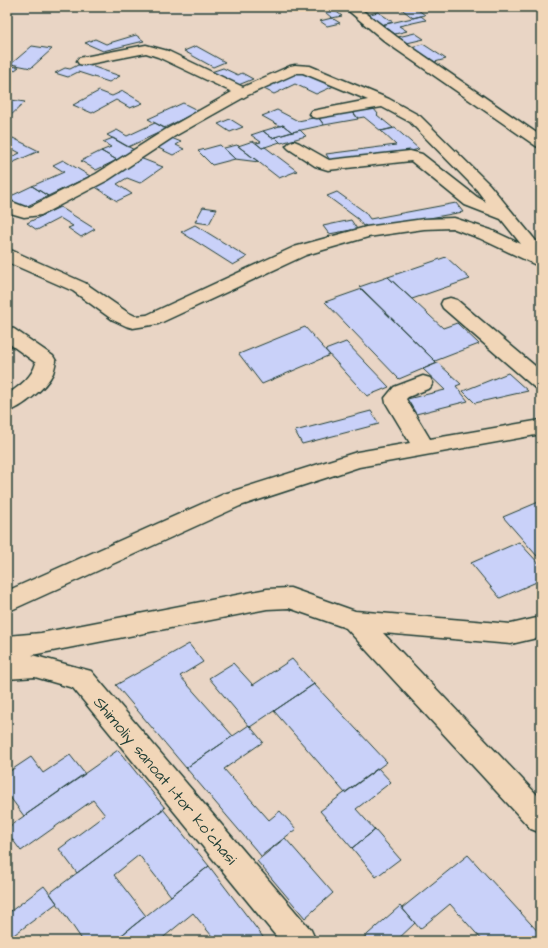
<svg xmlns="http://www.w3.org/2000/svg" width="548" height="948" viewBox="0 0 548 948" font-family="'Architects Daughter',sans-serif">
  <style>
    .building { fill: #c9d1f9; stroke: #1f3d34 }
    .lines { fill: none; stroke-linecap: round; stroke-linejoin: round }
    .minor-casing { stroke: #1f3d34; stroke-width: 3 }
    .minor { fill: #f1d6b8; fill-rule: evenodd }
    .labels { text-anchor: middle; stroke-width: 3; stroke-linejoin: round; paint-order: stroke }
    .near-street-label { font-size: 16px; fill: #1f3d34; stroke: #f1d6b8 }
  </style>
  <rect width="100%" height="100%" fill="#e9d5c5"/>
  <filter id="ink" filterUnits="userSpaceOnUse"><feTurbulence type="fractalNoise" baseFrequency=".025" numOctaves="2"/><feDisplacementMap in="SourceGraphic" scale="8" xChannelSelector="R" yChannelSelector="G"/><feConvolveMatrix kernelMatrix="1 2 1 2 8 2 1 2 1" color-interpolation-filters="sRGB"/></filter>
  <g filter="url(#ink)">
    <path class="building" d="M319,7H330L342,16L332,18Z
      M399,7H414L425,15L413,18Z
      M447,7H466L468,8L451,11Z
      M378,12L393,22L380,25L366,15Z
      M421,16L426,20L399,26L407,31L395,34L382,25Z
      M332,18L340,23L327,26L320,21Z
      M415,33L424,39L407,43L398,37Z
      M136,35L144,41L103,51L85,43L95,39L106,44Z
      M423,44L446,59L435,62L411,47Z
      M32,46L52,49L31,68L11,64Z
      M196,46L225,62L213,67L184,51Z
      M80,64L91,66L120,76L109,82L78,72L68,77L55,73L65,68L70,69Z
      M7,66L19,67L7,76Z
      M223,68L238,75L242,73L253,79L236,86L211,72Z
      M295,73L308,74L334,86L316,94L295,84L274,94L262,88Z
      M99,91L112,96L123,91L143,103L130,108L116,100L92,113L73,105Z
      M11,100L25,102L7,119V103Z
      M183,103L199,111L164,128L148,119Z
      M374,109L378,114L377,115L393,128L381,131L364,117L358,118L353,112Z
      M277,110L298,121L318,117L324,125L292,132L283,125L280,126L262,116Z
      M352,111L358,119L324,125L318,117Z
      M230,119L243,127L230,132L218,124Z
      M155,123L167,129L128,147L107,135L117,130L127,136Z
      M283,125L292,132L272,138L263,131Z
      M395,128L419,149L395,155L331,162L326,154L396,145L381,131Z
      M300,130L306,136L281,143L275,137Z
      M263,131L272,138L275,137L280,142L262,148L256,143L261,142L251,135Z
      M169,137L181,142L176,145L184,149L173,155L154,146Z
      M13,138L39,151L7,165V159L20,153L7,146V141Z
      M113,138L136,151L117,160L101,151L111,147L103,142Z
      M253,141L262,148L265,147L297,171L279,178L238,146Z
      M220,145L235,159L212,165L198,151Z
      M237,145L238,146L259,162L235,159L224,148Z
      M101,151L117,160L96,170L81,161Z
      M140,158L163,167L140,183L127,178L117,184L132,194L117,201L94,186Z
      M63,160L90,176L48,196L32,186L64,172L53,165Z
      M32,186L48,196L21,209L7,199V198Z
      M337,192L365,212L370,219L456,203L463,212L368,229L365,225L363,226L358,219L327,196Z
      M60,207L95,229L81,237L68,228L73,226L60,218L37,230L27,223Z
      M203,207L217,209L209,224L195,222Z
      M351,220L357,229L329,234L323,226Z
      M195,225L247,257L233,265L181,232Z
      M446,257L470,279L412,299L388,277Z
      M388,277L443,328L457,323L479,344L435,361L359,287Z
      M362,289L435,361L437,363L399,379L325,302Z
      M305,327L330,355L262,384L239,354Z
      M346,342L389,387L367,396L325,350Z
      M438,363L461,384L456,386L468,401L412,415L403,400L445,390L423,369Z
      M508,373L528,391L475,403L463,391Z
      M371,411L379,424L302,444L295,431Z
      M541,501V554L537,556L503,517Z
      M519,542L541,566V580L500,598L471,563Z
      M189,644L203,662L180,676L233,736L186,768L116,685Z
      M292,659L314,684L250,727L209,678L233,663L253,685Z
      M314,684L387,762L345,793L274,711Z
      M249,725L263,742L224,769L269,820L280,811L296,829L261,856L186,768Z
      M118,750L165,808L77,873L59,849L105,815L93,800L21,851L7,832V828Z
      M70,755L85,774L24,816L7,793V773L31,757L43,773Z
      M378,768L391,782L356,809L375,830L352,848L320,811Z
      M163,809L209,866L171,896L139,855L114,875L146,916L114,941H83L50,893Z
      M375,830L400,859L376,877L352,848Z
      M285,838L333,893L305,918L257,861Z
      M468,855L541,935V941H483L450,904L420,929L402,908Z
      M209,866L266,941H216L193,913L159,941H114Z
      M44,886L57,903L7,940V914Z
      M400,906L415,923L396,941H360Z"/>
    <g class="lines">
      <g class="minor-casing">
        <path id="minor" d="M344,7H358L397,37L541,136V148L536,146L387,43Z
          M146,45L168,51L243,87L290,66L295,65L310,66L389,99L420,116L489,184L541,247V265L534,264L479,238L452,228L424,229L368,237L306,255L158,324L133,328L126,326L113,320L73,291L7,262V250L13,251L85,283L127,312L135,316L147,315L294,247L366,227L424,219L454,218L491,230L521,244L501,219L465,205L411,161L328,170L315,166L289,149L286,146L289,143L294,141L299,143L329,160L410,151L422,154L477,197L486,202L477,190L410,122L382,107L317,118L312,117L310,114L312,111L368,100L303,73H297L248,95L175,136L108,180L41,215L24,217L7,212V200L25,207H30L96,174L165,130L232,92L158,57L146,53L84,65L79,64L77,61L79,58L84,57Z
          M450,298L457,300L541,371V389L534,387L443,308L441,304L443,300Z
          M7,327L14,329L53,356L56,361C55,365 54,370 53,373C46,388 22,408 7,412V395C19,386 32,378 36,363L7,342Z
          M423,376L430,378L433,383L430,388L408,397L406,399L430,439L541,420V434L359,467L240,506L7,612V591L224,494L357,452L410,443L386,403L385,398L394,387Z
          M290,588L355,611L511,624L541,617V637L511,644L383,633L541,799V833L531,829L346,628L289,608L267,609L32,655L91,671L311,930L316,941H280L73,688L35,677L7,679V636L41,633L267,589Z"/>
      </g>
      <use href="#minor" class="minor"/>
    </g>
  </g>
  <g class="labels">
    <g class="near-street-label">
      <text transform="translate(166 780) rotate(50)" y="6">Shimoliy sanoat 1-tor koʻchasi</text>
    </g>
  </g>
  <rect width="548" height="948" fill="none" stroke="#f1d6b8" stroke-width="24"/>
  <rect x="12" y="12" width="524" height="924" fill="none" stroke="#1f3d34" stroke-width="1.5" filter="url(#ink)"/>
</svg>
